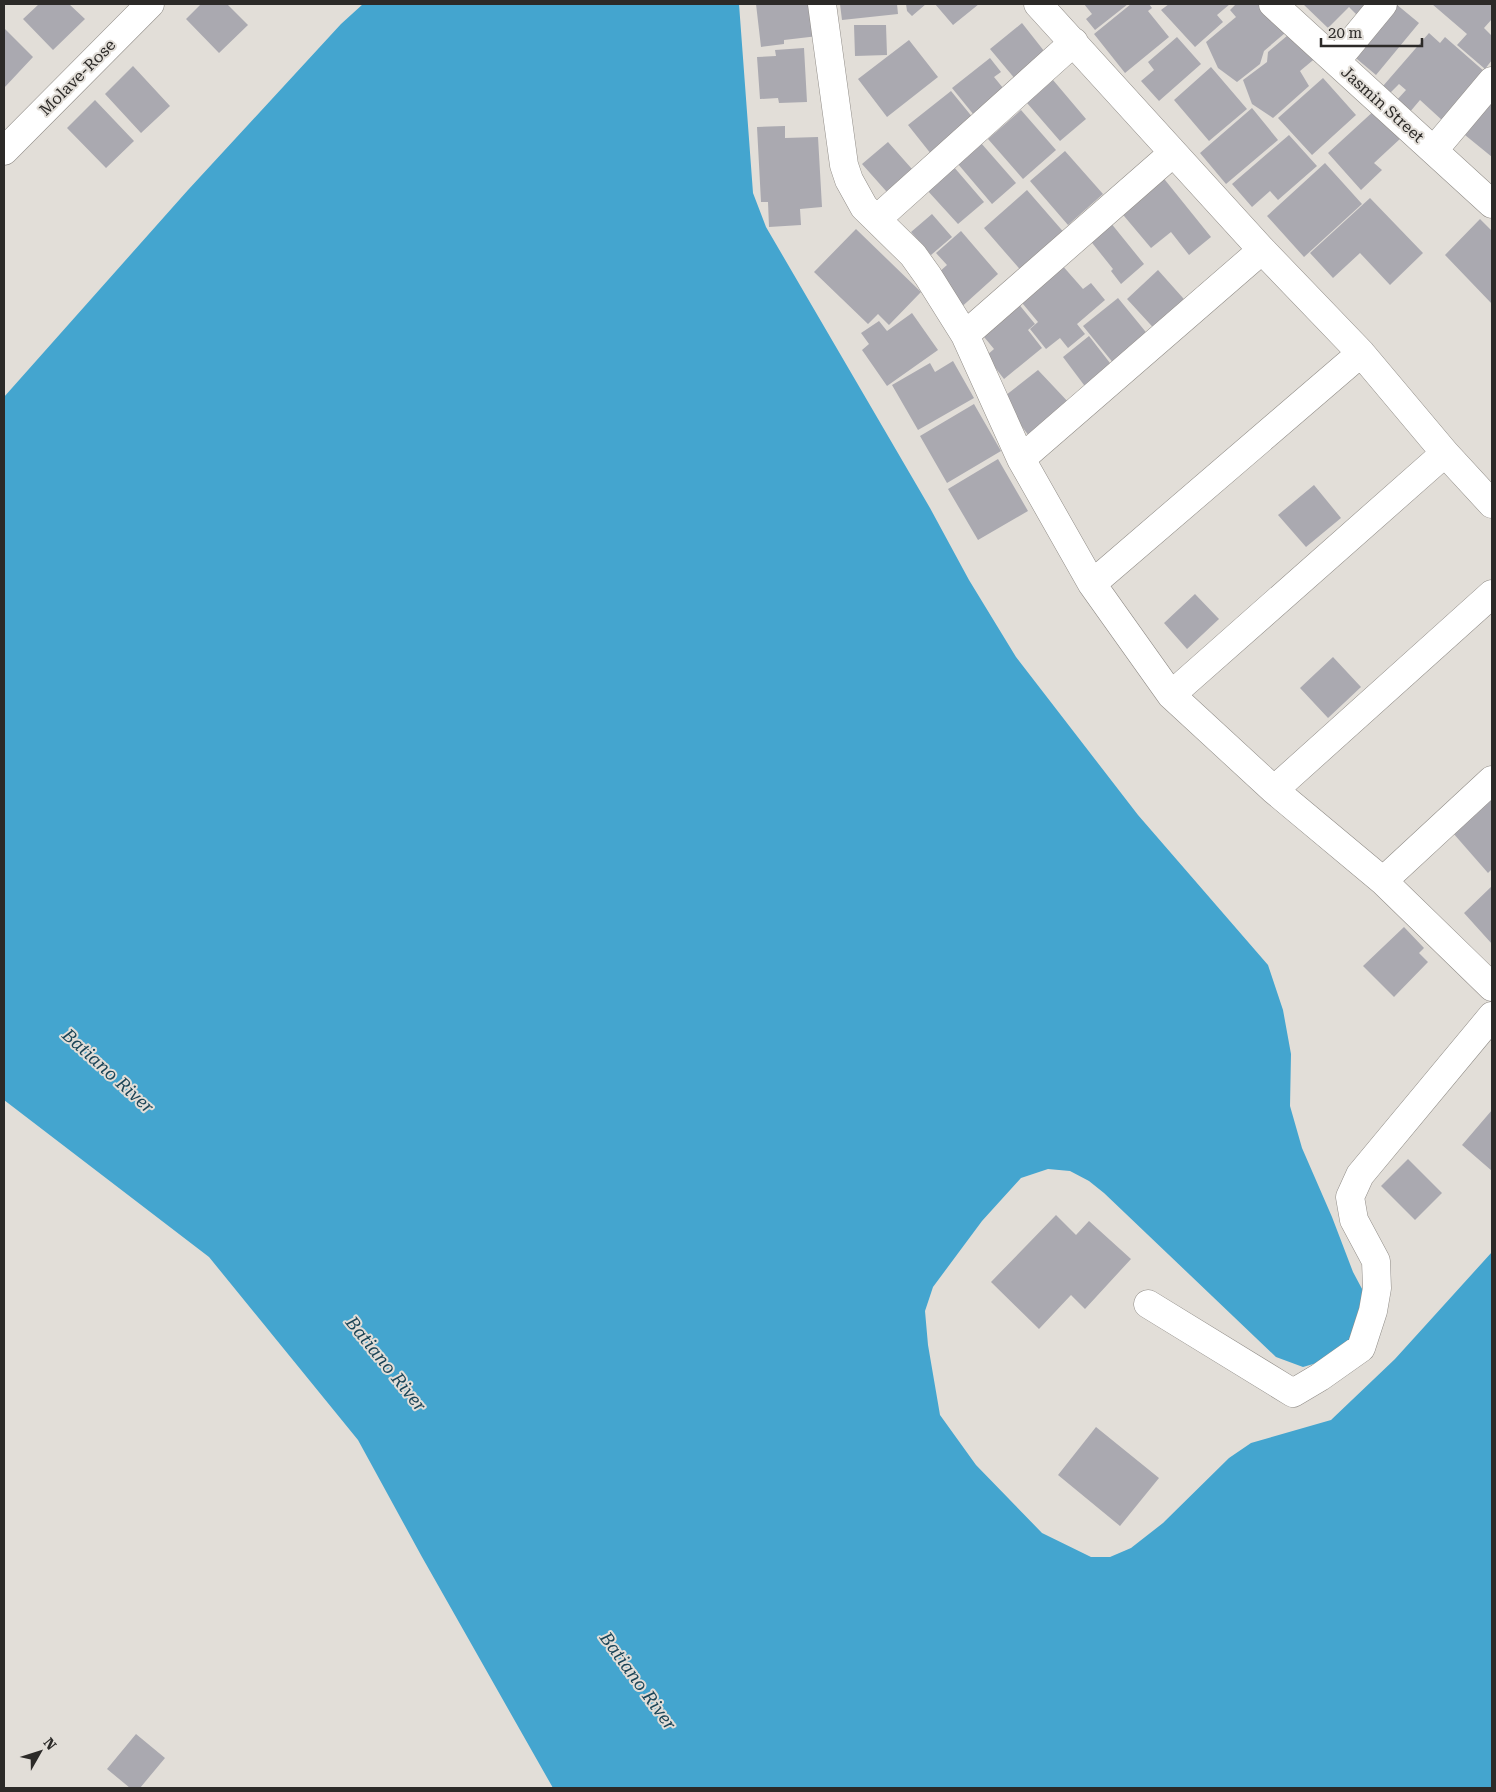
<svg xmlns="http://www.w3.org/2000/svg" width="1496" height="1792" viewBox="0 0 1496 1792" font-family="'Roboto Serif',serif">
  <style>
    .water { fill: #44a5cf }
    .building { fill: #aaa9b0 }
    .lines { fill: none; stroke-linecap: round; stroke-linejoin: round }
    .minor-casing { stroke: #908c87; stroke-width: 29 }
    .minor { stroke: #fff; stroke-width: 28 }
    .labels { text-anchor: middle; stroke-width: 4; stroke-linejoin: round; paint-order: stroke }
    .street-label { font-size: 16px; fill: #2c2a28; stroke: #e2ded8 }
    .water-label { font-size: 18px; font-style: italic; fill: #1c4557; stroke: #e2ded8 }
  </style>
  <rect width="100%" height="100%" fill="#e2ded8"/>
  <path class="water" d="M363,4H739L753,193L766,227L930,508L969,580L1016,657L1138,815L1268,965L1283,1010L1291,1054L1290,1106L1302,1148L1332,1217L1353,1272L1369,1302L1356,1340L1327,1360L1303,1367L1276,1357L1104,1193L1089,1181L1070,1171L1048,1169L1021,1178L982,1221L933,1287L925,1311L928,1345L940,1415L976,1465L1042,1533L1091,1557H1110L1131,1548L1163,1523L1229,1458L1251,1443L1331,1420L1395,1359L1492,1252V1788H553L422,1557L358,1440L209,1257L4,1100V397L188,190L341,24Z"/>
  <path class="building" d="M39,4H69L85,19L53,50L23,19Z
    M201,4H227L248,25L219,53L186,19Z
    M756,4H814L818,36L784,40V44L761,47Z
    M840,4H897L898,14L842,20Z
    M906,4H926L912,16L907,11Z
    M935,4H979L953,25Z
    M1084,4H1128L1095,30L1086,19L1092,14Z
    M1131,4H1149L1152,8L1148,11L1169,37L1125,73L1094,34Z
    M1169,4H1230L1217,15L1223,22L1195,47L1161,10Z
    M1236,4H1258L1285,33L1264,51L1260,64L1237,82L1218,68L1206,42L1236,17L1230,10Z
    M1303,4H1372L1359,17L1349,7L1328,28Z
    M1392,4H1396L1419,23L1376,75L1351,54Z
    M1432,4H1492V19L1484,28L1492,36V60L1485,69L1457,45L1467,34Z
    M1022,23L1048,56L1016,80L990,49Z
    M854,25H886L887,55L855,56Z
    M4,28L33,57L4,88Z
    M1294,30L1318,56L1300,71L1309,86L1273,118L1252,104L1243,80L1267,62L1268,52Z
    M1429,33L1440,43L1445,37L1485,72L1443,121L1420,100L1409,113L1396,101L1406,90L1399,84L1390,93L1383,86Z
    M1177,37L1201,64L1159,101L1141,81L1154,70L1148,62Z
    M909,40L938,77L887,117L858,79Z
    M804,48L807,102L779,103L778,98L760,99L757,57L776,56L775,50Z
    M990,58L1001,72L994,77L1008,94L978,120L952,88Z
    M133,66L170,106L141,133L105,94Z
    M1211,67L1247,109L1209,141L1174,100Z
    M1323,78L1356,115L1312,155L1278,118Z
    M1053,80L1086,119L1060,141L1027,103Z
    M951,91L978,124L935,159L908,125Z
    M95,100L134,141L106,168L67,128Z
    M1492,102V157L1465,135Z
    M1252,108L1278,140L1226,184L1200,153Z
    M1376,109L1401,138L1374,163L1382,170L1361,190L1328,153Z
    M1021,110L1056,150L1023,179L988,139Z
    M785,126V138L818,137L822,207L800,209L801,225L769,227L768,202H761L757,127Z
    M1289,135L1317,166L1278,200L1270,191L1252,207L1232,184Z
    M888,142L920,178L894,200L862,164Z
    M981,143L1016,183L992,204L958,164Z
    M1065,151L1103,194L1068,225L1030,181Z
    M1325,163L1362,204L1304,257L1267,216Z
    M953,166L984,202L958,224L927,190Z
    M1161,175L1211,237L1189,255L1171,232L1151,248L1119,210Z
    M1027,190L1067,236L1024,274L984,228Z
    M1370,198L1423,253L1390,285L1360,253L1333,278L1310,253Z
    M932,214L952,237L931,255L911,232Z
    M1106,217L1144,264L1121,284L1111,271L1113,269L1085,234Z
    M1480,219L1492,231V304L1445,255Z
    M856,229L921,292L889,325L878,314L868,324L814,272Z
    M961,231L998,274L957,311L938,273L947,265L936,253Z
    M1061,264L1083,289L1091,283L1105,300L1077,324L1085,334L1068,348L1060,338L1046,349L1030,329L1038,322L1018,298Z
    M1158,270L1191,307L1160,335L1127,299Z
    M1118,298L1154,342L1119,370L1083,326Z
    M1017,302L1035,324L1028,330L1042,348L1004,379L986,356L994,349L980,332Z
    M912,313L938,350L887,386L862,350L869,344L861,333L879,321L887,331Z
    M1089,336L1117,372L1090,393L1063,357Z
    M953,361L974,398L918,430L892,385L930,363L935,372Z
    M1038,370L1071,405L1035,444L1001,399Z
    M974,404L1001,451L947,483L920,436Z
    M998,459L1028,511L978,540L948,489Z
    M1314,485L1341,518L1306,547L1278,515Z
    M1195,594L1219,619L1187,649L1164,623Z
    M1333,657L1361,687L1328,718L1300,688Z
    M1492,799V869L1488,873L1453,833Z
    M1492,886V944L1464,913Z
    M1404,927L1424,948L1419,953L1428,962L1394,997L1363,966Z
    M1492,1110V1171L1462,1145Z
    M1408,1159L1442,1193L1415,1220L1381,1186Z
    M1056,1215L1076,1235L1089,1221L1131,1259L1085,1309L1071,1295L1039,1329L991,1282Z
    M1096,1427L1159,1478L1120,1526L1058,1475Z
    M136,1734L165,1758L140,1788H130L107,1769Z"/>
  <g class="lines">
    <g class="minor-casing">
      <path id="minor" d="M822,4L844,165L849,180L864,207L913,255L928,276L965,335L1021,459L1092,584L1171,695L1274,790L1383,881L1492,987
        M1038,4L1262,250L1361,353L1445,453L1492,504
        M1273,4L1492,204
        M1336,61L1383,4
        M1434,150L1492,81
        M4,151L150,4
        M877,219L1074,42
        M965,335L1173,153
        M1021,459L1262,250
        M1092,584L1361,353
        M1171,695L1445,453
        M1274,790L1492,594
        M1383,881L1492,780
        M1148,1304L1293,1393L1320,1377L1361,1348L1373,1311L1377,1288L1376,1261L1354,1220L1350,1197L1360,1175L1492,1016"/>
    </g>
    <use href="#minor" class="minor"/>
  </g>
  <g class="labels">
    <g class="street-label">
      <text transform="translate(77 77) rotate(-45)" y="6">Molave-Rose</text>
      <text transform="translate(1383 104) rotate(42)" y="6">Jasmin Street</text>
    </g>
    <g class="water-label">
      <text transform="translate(108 1071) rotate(42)" y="6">Batiano River</text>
      <text transform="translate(386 1364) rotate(51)" y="6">Batiano River</text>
      <text transform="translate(638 1681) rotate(54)" y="6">Batiano River</text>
    </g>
  </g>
  <rect width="1496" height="1792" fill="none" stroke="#2c2a28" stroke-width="10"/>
  <g transform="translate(40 1752) rotate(51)" stroke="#e2ded8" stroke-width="4" paint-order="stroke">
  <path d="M0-4L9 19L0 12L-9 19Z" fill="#2c2a28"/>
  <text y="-8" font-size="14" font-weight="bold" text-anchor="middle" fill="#2c2a28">N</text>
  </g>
  <path d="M1321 38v8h101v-8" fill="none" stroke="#2c2a28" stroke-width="2.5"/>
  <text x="1328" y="38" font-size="15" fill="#2c2a28" stroke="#e2ded8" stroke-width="4" paint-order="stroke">20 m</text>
</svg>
